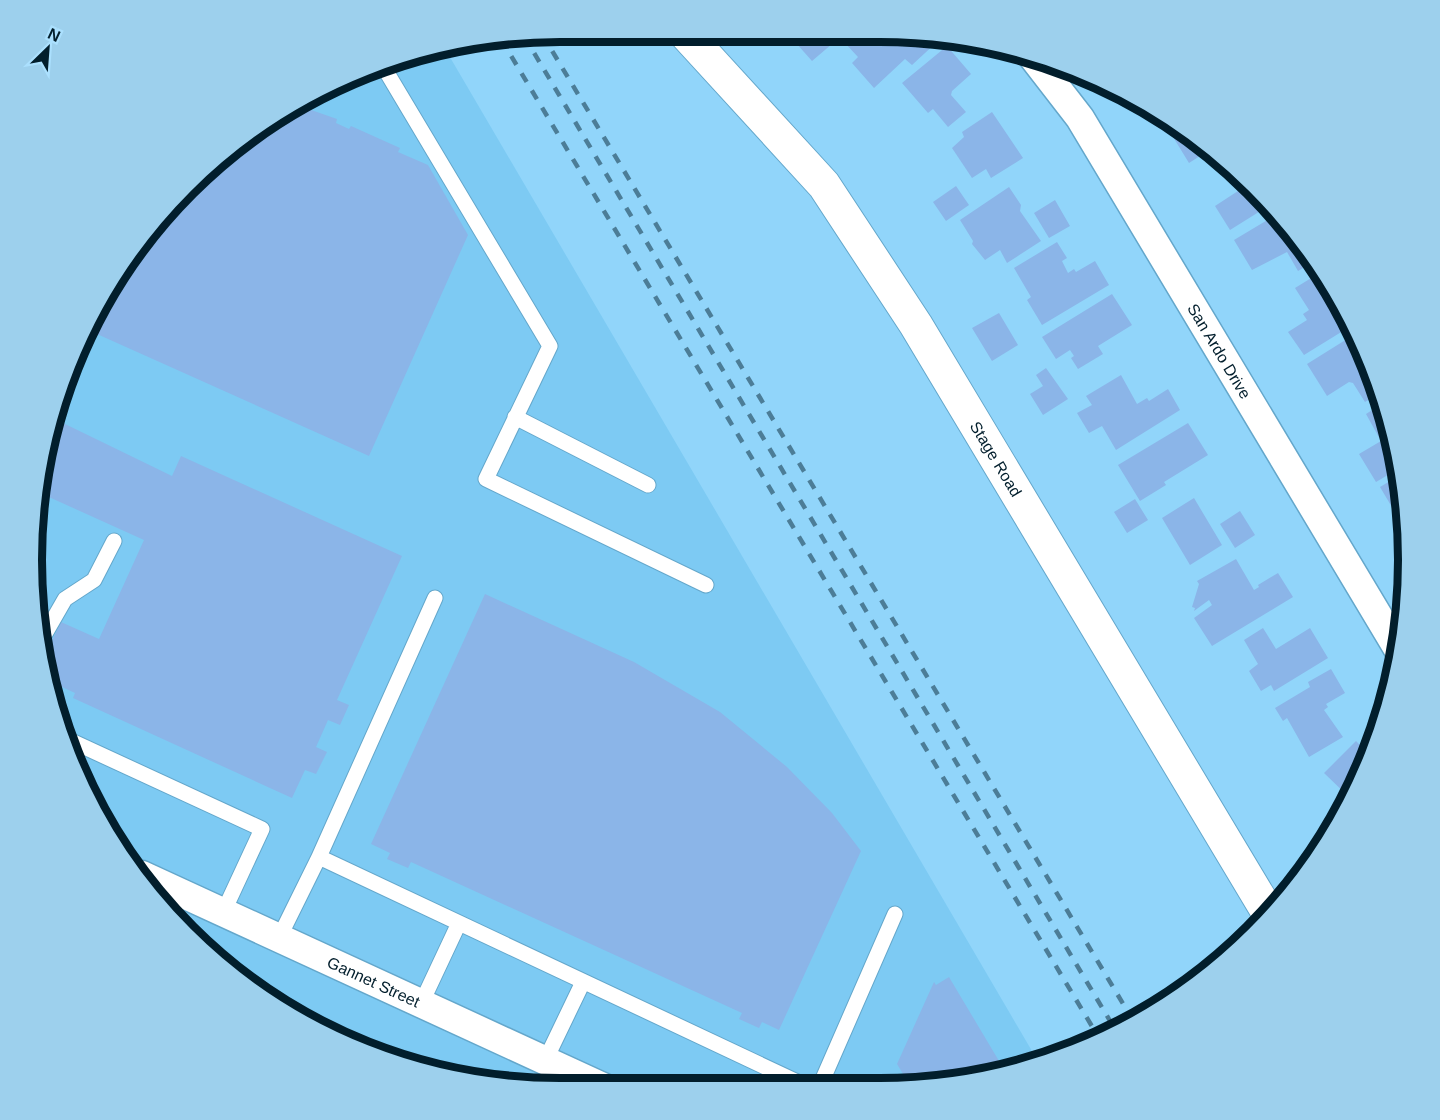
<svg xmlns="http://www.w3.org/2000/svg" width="1440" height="1120" viewBox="0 0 1440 1120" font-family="Helvetica,sans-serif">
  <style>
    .built { fill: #7dcaf3 }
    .building { fill: #8bb5e8 }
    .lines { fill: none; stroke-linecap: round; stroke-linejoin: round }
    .lane-casing { stroke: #64a7cb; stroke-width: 17 }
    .street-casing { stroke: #64a7cb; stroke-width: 31 }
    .secondary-casing { stroke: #64a7cb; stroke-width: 35 }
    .lane { stroke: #fff; stroke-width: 15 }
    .street { stroke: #fff; stroke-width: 28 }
    .secondary { stroke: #fff; stroke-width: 33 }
    .rail { stroke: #4c7d97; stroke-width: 4.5; stroke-dasharray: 10 10; stroke-linecap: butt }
    .labels { text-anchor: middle; stroke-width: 5; stroke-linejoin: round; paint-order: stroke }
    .street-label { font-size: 16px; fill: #021e2c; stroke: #abe0fe }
    .rim { fill: none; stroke: #021e2c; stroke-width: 8 }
  </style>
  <rect width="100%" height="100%" fill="#91d5fa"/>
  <path class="built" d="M444,47L1039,1063L915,1087L560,1088L457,1078L358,1048L266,999L186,933L102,825L50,697L32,560L49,424L102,296L186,187L295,102L423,50Z"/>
  <path class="building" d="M808,32H822L832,44L812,61L796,43Z
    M854,32L914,33L935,37L938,41L912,65L905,59L874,88L852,63L858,57L844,42Z
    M947,46L971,74L952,91L951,95L966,112L948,127L933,109L928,113L902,83Z
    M294,104L337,119L336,123L349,129L351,126L400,148L398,152L428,165L468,235L369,456L88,330L102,296L186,187Z
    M992,112L1023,158L991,178L986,169L972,178L952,148L964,137L962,132Z
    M1162,119L1202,141L1211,149L1189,163Z
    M1223,161L1270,205L1230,230L1215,206L1238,191L1220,162Z
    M956,186L969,205L946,221L933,202Z
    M1009,187L1021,205L1020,211L1041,241L1007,263L1000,250L985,260L972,244L973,241L960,220Z
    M1055,200L1070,226L1049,238L1034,213Z
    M1279,213L1313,262L1298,271L1287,252L1252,270L1234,240Z
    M1057,242L1067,258L1062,261L1068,273L1074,269L1076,272L1095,261L1109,285L1042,325L1027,300L1031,297L1014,268Z
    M1321,272L1338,295L1351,326L1304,355L1288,332L1307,320L1303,314L1309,310L1295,288Z
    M1112,294L1132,325L1098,346L1103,354L1078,369L1071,358L1074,356L1070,350L1056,359L1042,337Z
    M999,313L1018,345L992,361L972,328Z
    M1355,334L1381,392L1365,402L1353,383L1349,382L1327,396L1307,364Z
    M1046,368L1068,399L1043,415L1030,394L1043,386L1036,375Z
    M1121,375L1137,404L1147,398L1149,401L1168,389L1180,410L1116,450L1102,426L1089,433L1077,413L1092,405L1086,396Z
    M1383,403L1398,469L1376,482L1359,454L1381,441L1366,414Z
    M53,415L63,420L45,459L49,424Z
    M63,423L172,476L181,456L402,556L337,700L349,705L340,725L328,720L316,747L327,752L316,774L305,770L292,798L73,698L75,693L47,680L44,657L61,622L99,639L144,540L40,493L44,464Z
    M1188,423L1208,455L1164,482L1166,485L1140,501L1118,465Z
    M1400,475L1405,515L1399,519L1380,487Z
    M1194,498L1222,545L1190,565L1162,518Z
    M1135,499L1148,520L1127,533L1114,512Z
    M1240,511L1255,535L1235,548L1220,524Z
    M1236,559L1254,590L1259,587L1258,585L1278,573L1293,597L1212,646L1194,618L1212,605L1209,600L1194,611L1195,608L1192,607L1199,584L1197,581Z
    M485,594L634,662L720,712L787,767L832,813L861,851L779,1030L762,1022L759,1028L739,1019L742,1013L411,862L408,868L387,859L390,853L371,844Z
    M1263,628L1276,649L1310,628L1328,658L1274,691L1271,685L1261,691L1249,671L1258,664L1244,640Z
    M1331,669L1345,693L1326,704L1328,707L1324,710L1343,737L1309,757L1287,718L1283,721L1275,708L1310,687L1308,682Z
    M1356,741L1369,754L1351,799L1324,773Z
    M949,977L1002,1066L992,1072L911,1087L897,1064L934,982L936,985Z"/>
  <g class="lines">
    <g class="lane-casing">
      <path id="lane" d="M383,66L550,346L486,479L706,585
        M515,417L648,485
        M42,639L65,599L94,580L114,541
        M67,739L262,829L223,913
        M319,857L435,598
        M279,938L319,857L810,1088
        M421,1004L459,923
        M545,1061L583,982
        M553,1088L562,1069
        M819,1088L895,914"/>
    </g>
    <g class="street-casing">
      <g id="street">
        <path id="s1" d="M1032,56L1080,118L1398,649"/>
        <path id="s2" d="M142,875L605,1088"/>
      </g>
    </g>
    <g class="secondary-casing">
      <g id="secondary">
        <path id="s3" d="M684,32L824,185L916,325L1269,914"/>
      </g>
    </g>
    <use href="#lane" class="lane"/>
    <use href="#street" class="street"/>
    <use href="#secondary" class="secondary"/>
    <path class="rail" d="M542,34L1134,1022
      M524,36L1116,1031
      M501,39L1099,1038"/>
  </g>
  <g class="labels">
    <g class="street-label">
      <text dy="6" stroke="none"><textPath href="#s1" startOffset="350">San Ardo Drive</textPath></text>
      <text dy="6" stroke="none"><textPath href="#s3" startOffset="531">Stage Road</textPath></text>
      <text dy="6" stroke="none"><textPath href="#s2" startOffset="255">Gannet Street</textPath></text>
    </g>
  </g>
  <path d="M0 0H1440V1120H0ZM560 42H880A518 518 0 0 1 1398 560V560A518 518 0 0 1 880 1078H560A518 518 0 0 1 42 560V560A518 518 0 0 1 560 42Z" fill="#9dd0ed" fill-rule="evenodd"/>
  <path class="rim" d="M560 42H880A518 518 0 0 1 1398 560V560A518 518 0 0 1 880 1078H560A518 518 0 0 1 42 560V560A518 518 0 0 1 560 42Z"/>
  <g transform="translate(48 48) rotate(25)" stroke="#abe0fe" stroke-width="4.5" paint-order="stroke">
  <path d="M0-4.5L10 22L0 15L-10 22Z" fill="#021e2c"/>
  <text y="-9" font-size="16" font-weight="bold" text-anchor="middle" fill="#021e2c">N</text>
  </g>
</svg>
